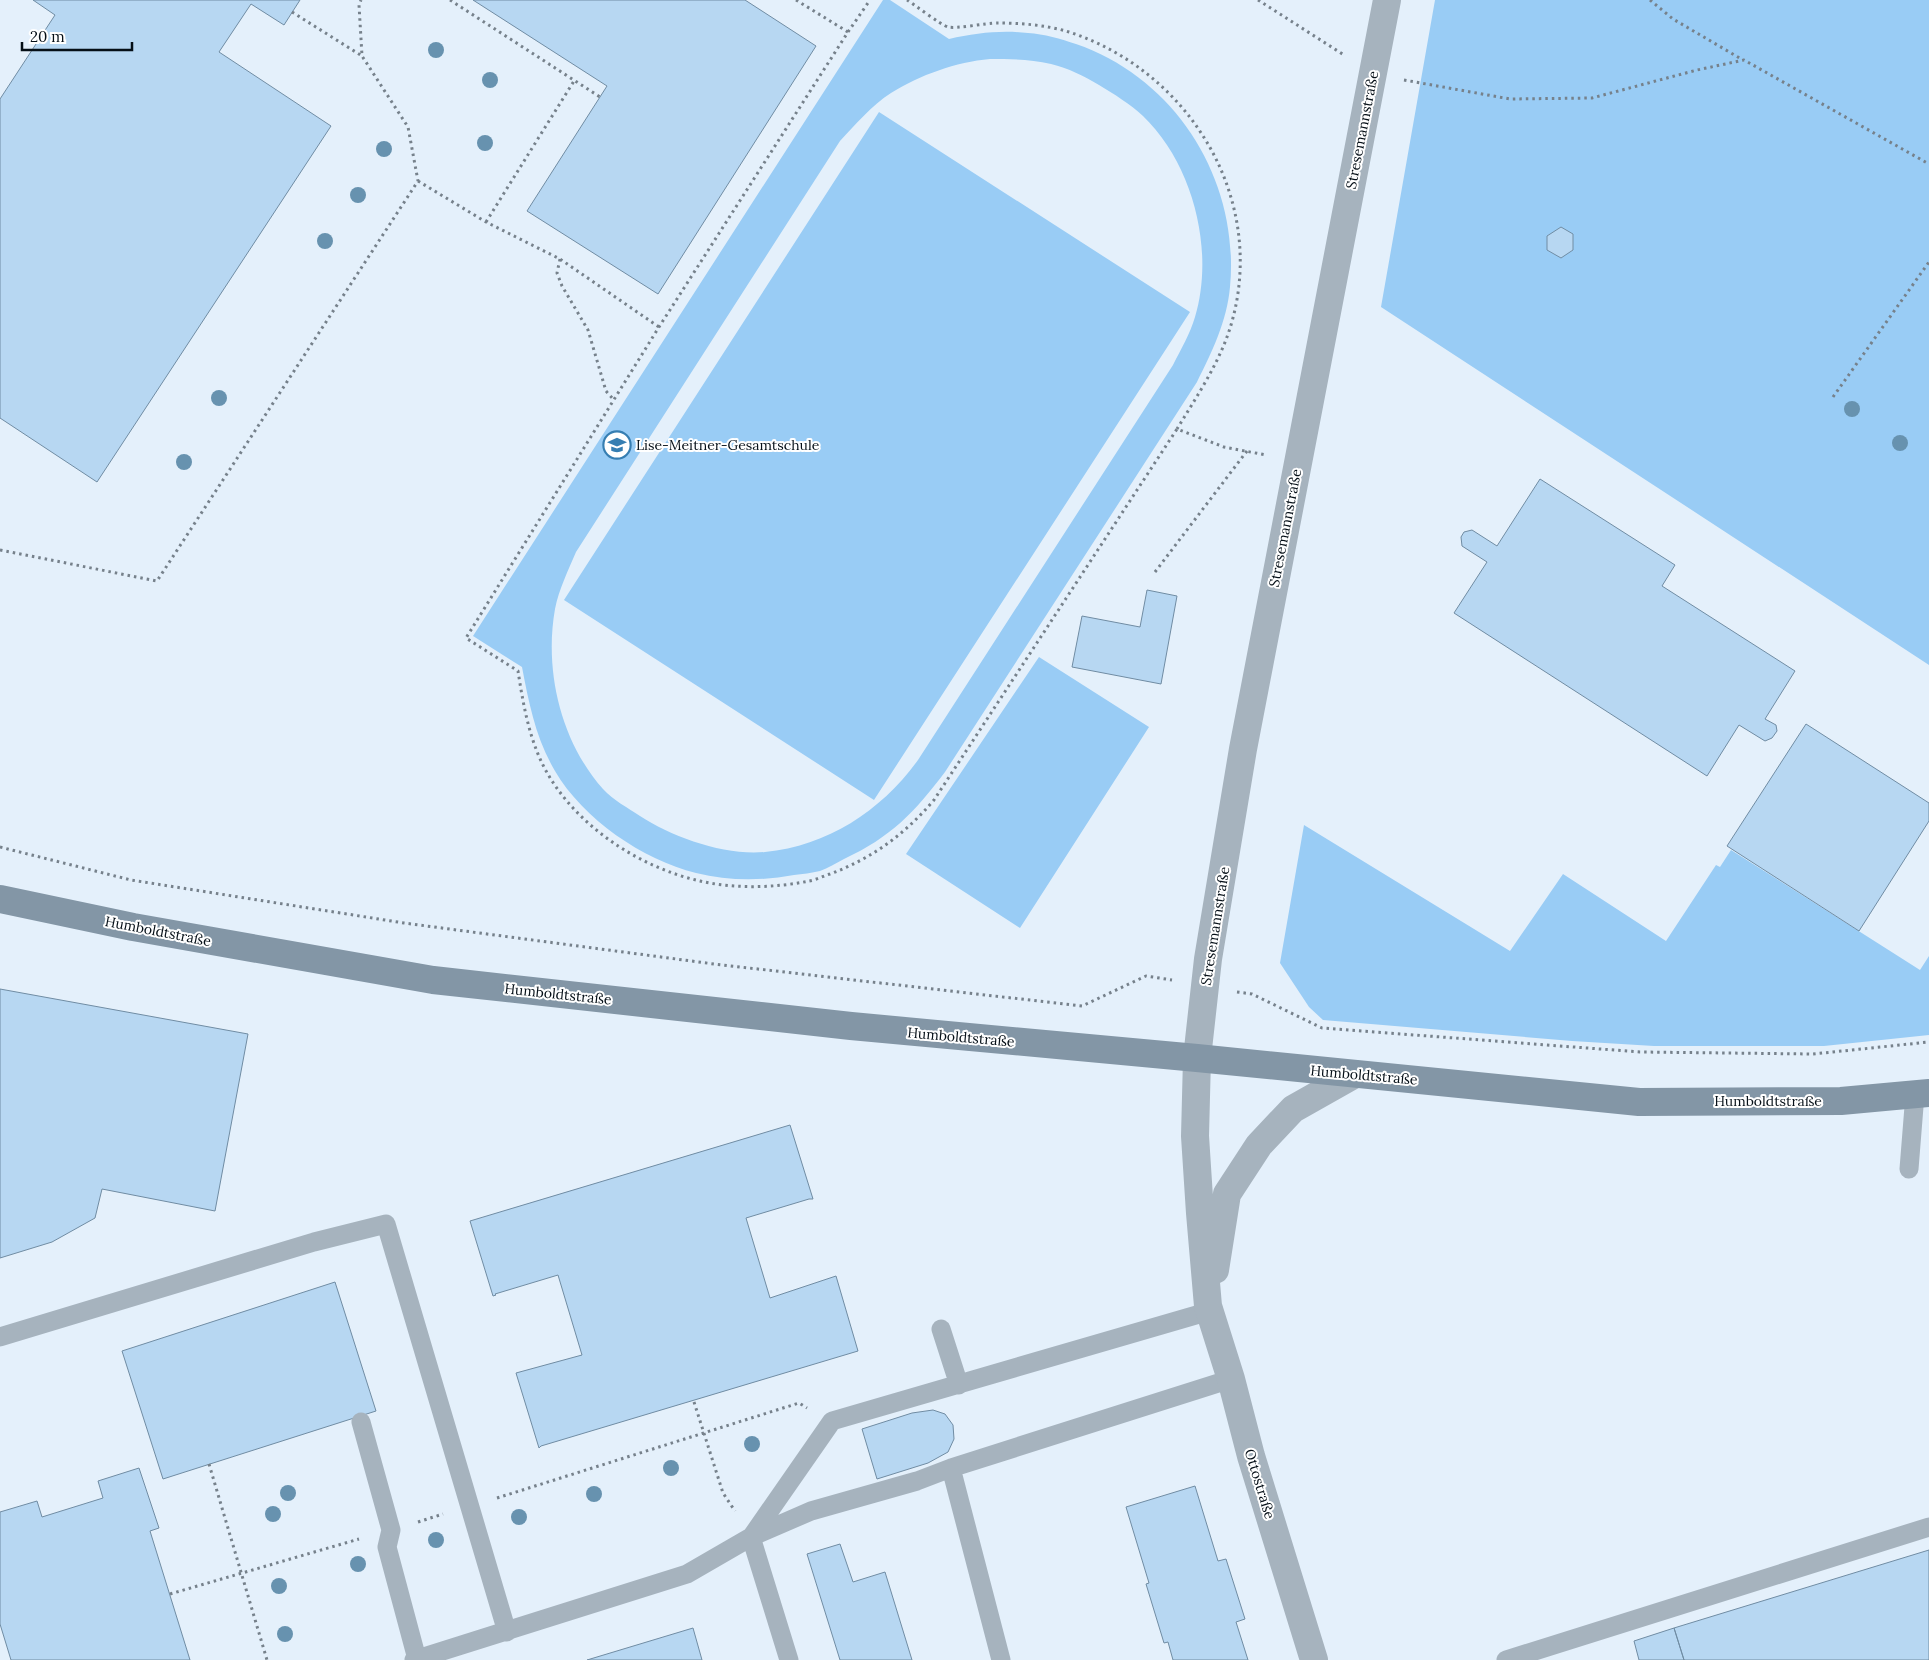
<svg xmlns="http://www.w3.org/2000/svg" width="1929" height="1660" viewBox="0 0 1929 1660" font-family="Lora,serif">
  <style>
    .green { fill: #99ccf5; fill-rule: evenodd }
    .building { fill: #b7d7f2; stroke: #708ca3 }
    .lines { fill: none; stroke-linecap: round; stroke-linejoin: round }
    .path { stroke: #76818b; stroke-width: 3; stroke-dasharray: 2.5 4; stroke-linecap: butt }
    .lane { stroke: #a6b3be; stroke-width: 19 }
    .street { stroke: #a6b3be; stroke-width: 28 }
    .secondary { stroke: #8396a6; stroke-width: 28 }
    .tree { fill: #6792af }
    .labels { text-anchor: middle; stroke-width: 4; stroke-linejoin: round; paint-order: stroke }
    .street-label { font-size: 14px; fill: #050f17; stroke: #fff }
    .poi-label { font-size: 14px; fill: #050f17; stroke: #fff; text-anchor: start }
  </style>
  <rect width="100%" height="100%" fill="#e4f0fb"/>
  <path class="green" d="M883,0H890L949,39C976,33 1001,30 1028,33C1044,34 1061,39 1076,44C1177,79 1240,181 1230,287C1227,321 1212,352 1197,382L945,772C914,813 891,837 844,859C836,863 828,868 820,871C812,873 802,874 794,875C762,881 728,881 696,873C643,860 583,819 555,771C536,739 529,704 522,667L473,636ZM990,59C1010,59 1031,59 1051,64C1068,68 1084,76 1099,85C1114,94 1130,104 1143,116C1193,164 1215,250 1195,317C1190,334 1181,349 1173,365L918,760C882,810 828,846 765,852C725,856 672,837 640,816C628,808 613,800 603,789C561,742 544,671 555,609C559,589 568,571 576,552L840,141C856,124 872,105 891,93C920,75 956,62 990,59Z
    M1435,0H1929V665L1381,307Z
    M879,112L1190,312L874,800L564,600Z
    M1039,657L1149,727L1020,928L906,854Z
    M1304,825L1510,951L1563,874L1666,941L1716,865L1720,867L1731,850L1920,970L1929,956V1035L1824,1046H1654L1572,1041L1323,1020L1309,1007L1280,963Z"/>
  <path class="building" d="M33,0H300L284,25L251,4L219,52L331,126L97,482L0,418V99L55,15Z
    M473,0H745L816,46L658,294L527,211L607,86Z
    M1561,227L1573,234V250L1561,258L1547,250V236Z
    M1540,479L1675,565L1662,586L1795,671L1765,719L1776,725L1777,731L1772,738L1765,741L1739,725L1707,776L1454,613L1487,562L1462,546L1461,537L1464,532L1472,530L1497,546Z
    M1147,590L1177,596L1161,684L1072,667L1082,616L1140,627Z
    M1806,724L1929,803V821L1859,931L1727,846Z
    M0,989L248,1034L215,1211L102,1189L95,1218L52,1242L0,1258Z
    M790,1125L813,1199H809L746,1218L770,1298L836,1276L858,1351L541,1446L539,1448L516,1373L582,1355L558,1275L495,1294L496,1295L493,1296L470,1221Z
    M335,1282L376,1411L163,1479L122,1351Z
    M933,1410L945,1414L953,1425L954,1439L948,1452L928,1463L877,1479L862,1429L912,1413Z
    M139,1468L159,1528L150,1531L190,1660H11L0,1624V1512L37,1501L42,1517L103,1498L98,1481Z
    M1195,1486L1218,1561L1226,1559L1245,1619L1236,1622L1248,1660H1173L1168,1642L1164,1643L1146,1584L1149,1583L1126,1507Z
    M840,1544L853,1582L885,1572L912,1660H840L807,1554Z
    M1929,1550V1660H1684L1674,1628Z
    M693,1628L702,1660H587Z
    M1674,1628L1684,1660H1639L1634,1641Z"/>
  <g class="lines">
    <path class="path" d="M450,0L600,97
      M796,0L848,32L659,327L466,638L518,671C523,703 529,739 545,769C575,825 638,867 700,881C734,889 775,888 809,881C816,880 823,876 830,874C873,858 905,834 934,800L1177,429L1224,447L1266,455
      M907,0C915,5 941,25 948,27C957,29 986,23 997,23C1020,23 1047,25 1069,32C1190,71 1268,200 1231,325C1220,362 1197,396 1177,429
      M1258,0L1344,55
      M1650,0L1673,19L1743,60
      M292,12L362,56
      M848,32L870,0
      M1404,80L1510,99L1592,98L1697,70L1744,60L1929,164
      M418,181L486,222L560,259L659,327
      M486,222L574,81
      M560,259L557,273L562,286L588,330L606,391L614,400
      M1833,397L1929,262
      M0,550L157,581L418,181L408,127L362,56L359,5L361,0
      M1155,572L1247,451
      M0,847L131,880L404,923L714,964L1082,1006L1146,976L1172,980
      M1237,992L1252,994L1322,1028L1640,1052L1813,1054L1929,1042
      M694,1402L723,1493L735,1511
      M209,1464L267,1660
      M497,1498L799,1403L807,1408
      M418,1522L443,1514
      M170,1594L359,1539"/>
    <path class="lane" d="M1909,1169L1915,1094
      M941,1329L959,1385
      M0,1337L314,1242L386,1224L507,1632
      M361,1422L391,1530L387,1547L417,1659
      M951,1468L1001,1660
      M752,1536L832,1421L1210,1311
      M751,1537L789,1660
      M414,1660L687,1574L751,1537L811,1511L917,1481L951,1468L1231,1379
      M1506,1660L1929,1527"/>
    <path class="street" d="M1215,1270L1227,1194L1259,1145L1293,1109L1355,1074
      M1314,1660L1251,1456L1231,1379L1208,1306L1200,1213L1195,1136L1197,1058L1208,959L1243,749L1387,0"/>
    <path class="secondary" d="M0,899L133,927L433,980L851,1026L1197,1058L1639,1102L1841,1101L1929,1093"/>
  </g>
  <g class="tree">
    <circle cx="436" cy="50" r="8"/>
    <circle cx="490" cy="80" r="8"/>
    <circle cx="485" cy="143" r="8"/>
    <circle cx="384" cy="149" r="8"/>
    <circle cx="358" cy="195" r="8"/>
    <circle cx="325" cy="241" r="8"/>
    <circle cx="219" cy="398" r="8"/>
    <circle cx="1852" cy="409" r="8"/>
    <circle cx="1900" cy="443" r="8"/>
    <circle cx="184" cy="462" r="8"/>
    <circle cx="752" cy="1444" r="8"/>
    <circle cx="671" cy="1468" r="8"/>
    <circle cx="288" cy="1493" r="8"/>
    <circle cx="594" cy="1494" r="8"/>
    <circle cx="273" cy="1514" r="8"/>
    <circle cx="519" cy="1517" r="8"/>
    <circle cx="436" cy="1540" r="8"/>
    <circle cx="358" cy="1564" r="8"/>
    <circle cx="279" cy="1586" r="8"/>
    <circle cx="285" cy="1634" r="8"/>
  </g>
  <defs>
    <g id="school-ring" transform="scale(1.4375)"><circle r="9.5" fill="#fff" stroke="#367eb2" stroke-width="1.5"/><path d="M0-5L7-2L0 1L-7-2ZM-4 1L0 2.5L4 1V4Q0 6-4 4Z" fill="#367eb2"/></g>
  </defs>
  <g fill-rule="evenodd">
    <use href="#school-ring" x="617" y="445"/>
  </g>
  <g class="labels">
    <g class="street-label">
      <text transform="translate(1362 130) rotate(-79)" y="5">Stresemannstraße</text>
      <text transform="translate(1285 528) rotate(-79)" y="5">Stresemannstraße</text>
      <text transform="translate(1215 926) rotate(-81)" y="5">Stresemannstraße</text>
      <text transform="translate(158 931) rotate(11)" y="5">Humboldtstraße</text>
      <text transform="translate(558 994) rotate(6)" y="5">Humboldtstraße</text>
      <text transform="translate(961 1037) rotate(5)" y="5">Humboldtstraße</text>
      <text transform="translate(1364 1075) rotate(5)" y="5">Humboldtstraße</text>
      <text x="1768" y="1106">Humboldtstraße</text>
      <text transform="translate(1260 1484) rotate(73)" y="5">Ottostraße</text>
    </g>
    <g class="poi-label">
      <text x="636" y="450">Lise-Meitner-Gesamtschule</text>
    </g>
  </g>
  <path d="M22 42v8h110v-8" fill="none" stroke="#050f17" stroke-width="2.5"/>
  <text x="30" y="42" font-size="15" fill="#050f17" stroke="#ffffff" stroke-width="4" paint-order="stroke">20 m</text>
</svg>
